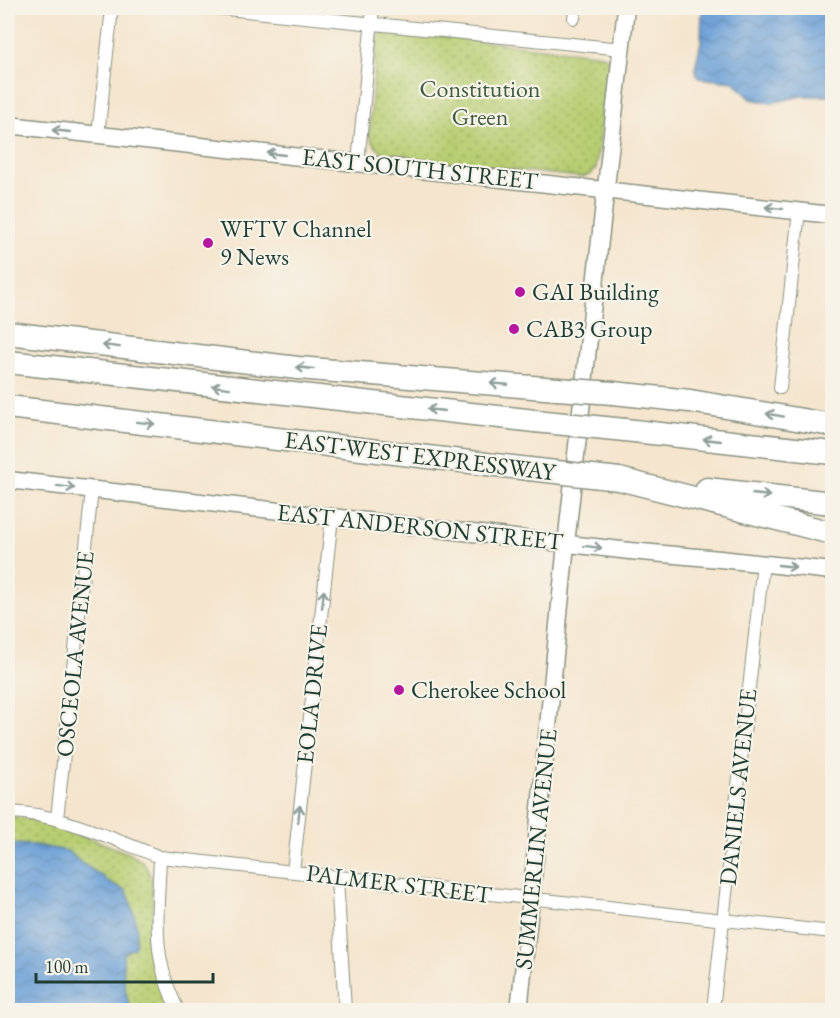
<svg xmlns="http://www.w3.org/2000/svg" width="840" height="1018" viewBox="0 0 840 1018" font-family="'EB Garamond',serif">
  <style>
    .grass { fill: url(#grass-dots); stroke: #6c8653; stroke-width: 1.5 }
    .water { fill: url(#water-waves); stroke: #446e85; stroke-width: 1.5 }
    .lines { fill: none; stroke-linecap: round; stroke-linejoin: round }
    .street-casing { stroke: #8a9181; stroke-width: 14 }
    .secondary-casing { stroke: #8a9181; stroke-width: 19 }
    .highway-casing { stroke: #8a9181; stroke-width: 25 }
    .street { stroke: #fff; stroke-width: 12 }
    .secondary { stroke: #fff; stroke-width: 16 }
    .highway { stroke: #fff; stroke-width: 22 }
    .highway-bridge-casing { stroke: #8a9181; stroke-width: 25; stroke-linecap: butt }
    .highway-bridge { stroke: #fff; stroke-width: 22 }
    .oneway { stroke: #8f9e9a }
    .poi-dot { fill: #b5179e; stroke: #f7f3e8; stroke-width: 2 }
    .labels { text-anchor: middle; stroke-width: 4.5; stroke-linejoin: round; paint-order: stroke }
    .park-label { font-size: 24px; fill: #3e5a40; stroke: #f7f3e8 }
    .street-label { font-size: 24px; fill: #1f3d34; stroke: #f7f3e8 }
    .poi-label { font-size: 24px; fill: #1f3d34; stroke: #f7f3e8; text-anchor: start }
  </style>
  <defs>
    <pattern id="grass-dots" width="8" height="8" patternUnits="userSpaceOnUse" patternTransform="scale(1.5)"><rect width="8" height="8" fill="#b8ce72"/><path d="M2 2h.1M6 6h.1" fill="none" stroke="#95a85e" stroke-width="1.8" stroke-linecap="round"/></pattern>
    <pattern id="water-waves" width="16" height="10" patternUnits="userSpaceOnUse" patternTransform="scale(1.5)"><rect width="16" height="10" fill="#699ed6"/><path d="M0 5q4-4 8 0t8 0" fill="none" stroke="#5682ae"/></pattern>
  </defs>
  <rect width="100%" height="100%" fill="#f7f3e8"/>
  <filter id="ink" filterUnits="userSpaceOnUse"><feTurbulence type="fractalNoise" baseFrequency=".0167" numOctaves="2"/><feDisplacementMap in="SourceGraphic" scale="12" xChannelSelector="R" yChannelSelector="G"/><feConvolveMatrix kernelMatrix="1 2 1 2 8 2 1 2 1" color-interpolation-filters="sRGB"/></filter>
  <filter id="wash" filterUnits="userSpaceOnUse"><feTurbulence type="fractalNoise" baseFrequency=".008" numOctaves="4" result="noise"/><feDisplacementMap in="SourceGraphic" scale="24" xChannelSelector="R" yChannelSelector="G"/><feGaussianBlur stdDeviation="1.35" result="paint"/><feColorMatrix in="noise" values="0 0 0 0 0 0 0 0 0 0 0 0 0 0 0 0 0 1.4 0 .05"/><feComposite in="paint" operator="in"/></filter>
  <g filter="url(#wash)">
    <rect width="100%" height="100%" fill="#f5e5ce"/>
    <path class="grass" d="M392,31L603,55C609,59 612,63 612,70L603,110L596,168C591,174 588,177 580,177L394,157C381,153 374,148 369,134L377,39L380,34Z
      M8,816L36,820L58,826L128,853L143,862L152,879L153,953L159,984L170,1010H131C117,973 124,930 126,890L111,885L102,876L83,864L67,851L34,845L8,844Z"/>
    <path class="water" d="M702,8H832V96H802L771,103L751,99L734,82L698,78L695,68L701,42Z
      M8,844L34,845L67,851L83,864L102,876L111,884L126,890L131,902L137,927L135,947L123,954C123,974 124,992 131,1010H8Z"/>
  </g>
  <g filter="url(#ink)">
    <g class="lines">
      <g class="street-casing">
        <path id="street" d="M216,8L622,49
          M574,18L575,8
          M98,135L112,8
          M358,163L373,8
          M780,388L799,211
          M8,812C59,813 112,839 160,857L832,932
          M57,819L92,490
          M160,857C159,891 154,933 162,966C165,981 171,996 178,1010
          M293,872L332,517
          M337,878L345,1010
          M713,1010L763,563"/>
      </g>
      <g class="secondary-casing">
        <path id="secondary" d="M8,125L832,215
          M8,480L630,551L720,559L832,571
          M519,1010L531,899L566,544L626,8"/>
      </g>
      <g class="highway-casing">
        <path id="highway" d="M8,333L298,368L557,389
          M8,362L535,421
          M613,393L690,401L832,425
          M8,407L529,469
          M625,430L832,453
          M619,479L832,533
          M707,489L832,503"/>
      </g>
      <use href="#street" class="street"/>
      <use href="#secondary" class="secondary"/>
      <use href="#highway" class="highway"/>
      <g class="highway-bridge-casing">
        <path id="highway-bridge" d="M557,389L613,393
          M535,421L625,430
          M529,469L619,479"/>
      </g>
      <use href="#highway-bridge" class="highway-bridge"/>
    </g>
    <defs><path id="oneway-shaft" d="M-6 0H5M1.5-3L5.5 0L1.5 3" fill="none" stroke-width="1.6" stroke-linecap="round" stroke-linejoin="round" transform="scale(1.5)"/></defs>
    <g class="oneway">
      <use href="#oneway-shaft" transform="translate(61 131) rotate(-174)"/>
      <use href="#oneway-shaft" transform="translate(276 154) rotate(-174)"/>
      <use href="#oneway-shaft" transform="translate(774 208) rotate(-174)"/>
      <use href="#oneway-shaft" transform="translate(111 346) rotate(-173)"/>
      <use href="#oneway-shaft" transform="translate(305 368) rotate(-174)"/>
      <use href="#oneway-shaft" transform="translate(499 384) rotate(-175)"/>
      <use href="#oneway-shaft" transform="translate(221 387) rotate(-173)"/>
      <use href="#oneway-shaft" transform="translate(436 410) rotate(-174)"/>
      <use href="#oneway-shaft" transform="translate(775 415) rotate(-170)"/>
      <use href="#oneway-shaft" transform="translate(146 423) rotate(7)"/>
      <use href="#oneway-shaft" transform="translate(712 440) rotate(-174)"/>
      <use href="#oneway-shaft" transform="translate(66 487) rotate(7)"/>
      <use href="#oneway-shaft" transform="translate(761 495) rotate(6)"/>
      <use href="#oneway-shaft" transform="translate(593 547) rotate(7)"/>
      <use href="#oneway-shaft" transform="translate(787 566) rotate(6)"/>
      <use href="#oneway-shaft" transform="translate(323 599) rotate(-84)"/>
      <use href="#oneway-shaft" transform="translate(299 814) rotate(-84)"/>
    </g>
  </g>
  <g class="poi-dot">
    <circle cx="208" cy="243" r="6"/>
    <circle cx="520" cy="292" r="6"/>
    <circle cx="514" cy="329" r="6"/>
    <circle cx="399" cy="690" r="6"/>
  </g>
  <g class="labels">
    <g class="park-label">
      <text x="480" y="97">Constitution<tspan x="480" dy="28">Green</tspan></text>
    </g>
    <g class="street-label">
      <text transform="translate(420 169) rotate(6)" y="8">EAST SOUTH STREET</text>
      <text transform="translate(420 456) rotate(7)" y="8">EAST-WEST EXPRESSWAY</text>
      <text transform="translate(420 527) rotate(6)" y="8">EAST ANDERSON STREET</text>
      <text transform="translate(75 654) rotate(-84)" y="8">OSCEOLA AVENUE</text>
      <text transform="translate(312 694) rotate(-84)" y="8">EOLA DRIVE</text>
      <text transform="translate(738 787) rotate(-84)" y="8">DANIELS AVENUE</text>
      <text transform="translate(536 849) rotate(-84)" y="8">SUMMERLIN AVENUE</text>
      <text transform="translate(399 884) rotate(7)" y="8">PALMER STREET</text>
    </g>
    <g class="poi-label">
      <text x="220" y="237">WFTV Channel<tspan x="220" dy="28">9 News</tspan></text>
      <text x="532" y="300">GAI Building</text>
      <text x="526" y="337">CAB3 Group</text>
      <text x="411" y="698">Cherokee School</text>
    </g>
  </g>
  <rect width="840" height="1018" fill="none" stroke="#f7f3e8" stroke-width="30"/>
  <path d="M36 973v9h177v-9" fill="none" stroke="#1f3d34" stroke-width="3"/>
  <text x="45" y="973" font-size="18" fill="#1f3d34" stroke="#f7f3e8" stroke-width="4.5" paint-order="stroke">100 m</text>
</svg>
